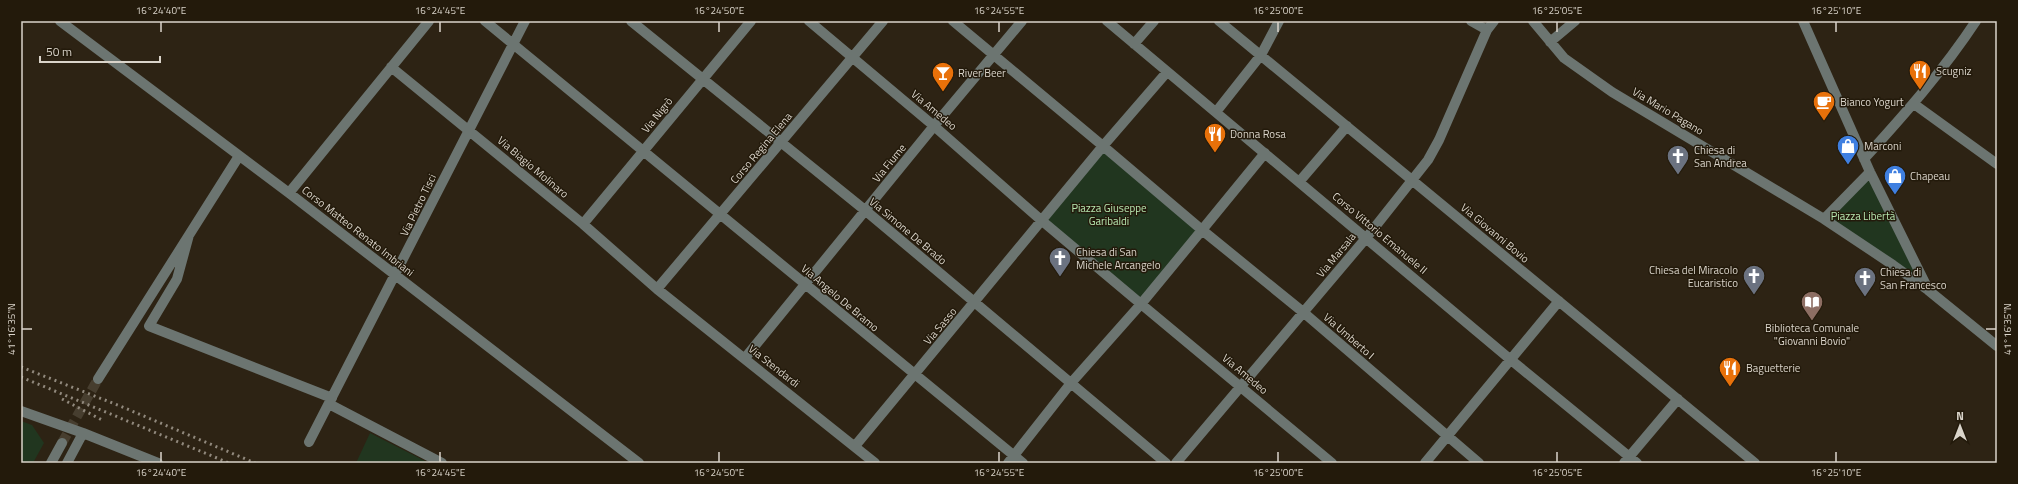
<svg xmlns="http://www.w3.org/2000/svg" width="2018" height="484" viewBox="0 0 2018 484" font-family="'Titillium Web',sans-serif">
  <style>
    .park { fill: #21361f }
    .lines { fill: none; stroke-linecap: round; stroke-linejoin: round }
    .minor-tunnel { stroke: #473e2f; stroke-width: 10; stroke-dasharray: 10 5; stroke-linecap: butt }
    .minor { stroke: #6c7571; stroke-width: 10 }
    .rail { stroke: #91897d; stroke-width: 3; stroke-dasharray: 2 4; stroke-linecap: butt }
    .ticks { fill: none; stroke: #dad4ca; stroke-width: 1.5 }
    .labels { text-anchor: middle; stroke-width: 3; stroke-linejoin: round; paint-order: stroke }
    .poi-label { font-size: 11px; fill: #dad4ca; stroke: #231a0b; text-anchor: start }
    .street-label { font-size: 11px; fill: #dad4ca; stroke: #231a0b }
    .park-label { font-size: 11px; fill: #b7e8b1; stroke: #231a0b }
    .neatline { fill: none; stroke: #dad4ca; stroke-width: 1.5 }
    .ticks-label { font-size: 10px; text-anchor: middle; fill: #dad4ca }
  </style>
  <rect width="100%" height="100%" fill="#2d2314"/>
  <path class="park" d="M1104,151L1197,231L1141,298L1047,220Z
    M1869,177L1922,283L1828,219Z
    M21,421L32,425L44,443L33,463H21Z
    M370,433L429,463H356Z"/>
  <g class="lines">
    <path class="minor-tunnel" d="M62,443L98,379"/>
    <path class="minor" d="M60,21L289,193L639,463
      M485,21L1023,463
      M631,21L866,211L1166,463
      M809,21L934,126L1041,220L1141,304L1202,230L1103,146C1020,245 938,346 855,446
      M953,21L1103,146L1167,72
      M1107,21L1511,360L1637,463
      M1219,21L1755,463
      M1471,21L1487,30
      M1533,21L1564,58L1612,92L1824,219L1893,265L1928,290L1997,346
      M1803,21L1870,172L1927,287
      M1550,42L1575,21
      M1134,44L1154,21
      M391,67L583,224L657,289L875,463
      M1914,104L1997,164
      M1216,112L1261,55L1279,21
      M1265,153L1202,230L1303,312L1479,463
      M1864,159C1904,115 1943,71 1976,21
      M1299,182L1347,126
      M289,193L429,21
      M1824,219L1870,172
      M583,224L751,21
      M189,235L177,279L149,326L332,398
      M657,289L883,21
      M745,358L934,126L1022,21
      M98,379L239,156
      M329,404L442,463
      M21,411L83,433L158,463
      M309,442L525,21
      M51,463L62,443
      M67,463L83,433
      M1008,463L1071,383L1141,304L1332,463
      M1176,463L1367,237L1428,160L1439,140L1487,30L1494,21
      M1425,463L1559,301
      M1624,463L1678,399"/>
    <path class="rail" d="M21,367L120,406L255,463
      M21,377L229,463
      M62,399L104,421"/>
  </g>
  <path class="ticks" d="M161,22V32M440,22V32M719,22V32M999,22V32M1278,22V32M1557,22V32M1836,22V32M22,329H32M1986,329H1996M161,452V462M440,452V462M719,452V462M999,452V462M1278,452V462M1557,452V462M1836,452V462"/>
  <defs>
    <g id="restaurant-pin" transform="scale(1.15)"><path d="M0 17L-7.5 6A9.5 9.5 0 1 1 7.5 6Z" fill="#e8710a" stroke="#231a0b"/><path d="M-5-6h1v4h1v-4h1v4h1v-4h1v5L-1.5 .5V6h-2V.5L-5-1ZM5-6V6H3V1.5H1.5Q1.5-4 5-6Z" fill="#fff"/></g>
    <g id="bar-pin" transform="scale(1.15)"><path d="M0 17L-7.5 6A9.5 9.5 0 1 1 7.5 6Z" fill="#e8710a" stroke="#231a0b"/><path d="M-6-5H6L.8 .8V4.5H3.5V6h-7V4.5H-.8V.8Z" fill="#fff"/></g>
    <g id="cafe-pin" transform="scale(1.15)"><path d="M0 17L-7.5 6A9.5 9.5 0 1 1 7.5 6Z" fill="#e8710a" stroke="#231a0b"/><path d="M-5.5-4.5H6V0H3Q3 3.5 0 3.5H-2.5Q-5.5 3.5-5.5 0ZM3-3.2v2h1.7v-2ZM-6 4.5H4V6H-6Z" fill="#fff"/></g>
    <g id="shop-pin" transform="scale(1.15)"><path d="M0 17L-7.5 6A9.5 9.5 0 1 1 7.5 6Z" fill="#3f7fe0" stroke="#231a0b"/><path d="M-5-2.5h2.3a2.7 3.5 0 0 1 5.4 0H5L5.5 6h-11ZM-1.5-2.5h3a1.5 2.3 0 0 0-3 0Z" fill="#fff"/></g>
    <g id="church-pin" transform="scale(1.15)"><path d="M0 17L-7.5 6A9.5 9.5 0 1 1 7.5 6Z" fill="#6b7280" stroke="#231a0b"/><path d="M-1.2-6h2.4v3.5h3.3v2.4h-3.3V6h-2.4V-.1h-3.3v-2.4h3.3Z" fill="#fff"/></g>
    <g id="library-pin" transform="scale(1.15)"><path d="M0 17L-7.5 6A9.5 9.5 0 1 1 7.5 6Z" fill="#8d6e63" stroke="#231a0b"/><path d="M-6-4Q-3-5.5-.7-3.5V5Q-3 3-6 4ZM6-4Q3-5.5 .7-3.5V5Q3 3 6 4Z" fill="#fff"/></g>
  </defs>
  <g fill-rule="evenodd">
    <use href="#restaurant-pin" x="1920" y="71"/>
    <use href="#bar-pin" x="943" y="73"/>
    <use href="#cafe-pin" x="1824" y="102"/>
    <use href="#restaurant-pin" x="1215" y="134"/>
    <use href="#shop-pin" x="1848" y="146"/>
    <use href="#church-pin" x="1678" y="156"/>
    <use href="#shop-pin" x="1895" y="176"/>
    <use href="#church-pin" x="1060" y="258"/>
    <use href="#church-pin" x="1754" y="276"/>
    <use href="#church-pin" x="1865" y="278"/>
    <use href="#library-pin" x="1812" y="302"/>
    <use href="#restaurant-pin" x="1730" y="368"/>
  </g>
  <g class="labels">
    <g class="poi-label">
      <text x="1936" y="75">Scugniz</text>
      <text x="958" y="77">River Beer</text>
      <text x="1840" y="106">Bianco Yogurt</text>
      <text x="1230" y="138">Donna Rosa</text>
      <text x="1864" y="150">Marconi</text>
      <text x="1694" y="154">Chiesa di<tspan x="1694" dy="13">San Andrea</tspan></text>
      <text x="1910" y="180">Chapeau</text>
      <text x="1076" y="256">Chiesa di San<tspan x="1076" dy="13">Michele Arcangelo</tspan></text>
      <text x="1738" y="274" text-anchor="end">Chiesa del Miracolo<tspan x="1738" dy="13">Eucaristico</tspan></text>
      <text x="1880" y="276">Chiesa di<tspan x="1880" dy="13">San Francesco</tspan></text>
      <text x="1812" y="332" text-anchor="middle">Biblioteca Comunale<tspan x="1812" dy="13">"Giovanni Bovio"</tspan></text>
      <text x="1746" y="372">Baguetterie</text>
    </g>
    <g class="street-label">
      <text transform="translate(934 110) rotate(40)" y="4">Via Amedeo</text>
      <text transform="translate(1668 111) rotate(31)" y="4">Via Mario Pagano</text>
      <text transform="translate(657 115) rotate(-51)" y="4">Via Nigrò</text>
      <text transform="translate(761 148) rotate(-50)" y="4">Corso Regina Elena</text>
      <text transform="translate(889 163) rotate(-51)" y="4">Via Fiume</text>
      <text transform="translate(533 167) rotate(40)" y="4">Via Biagio Molinaro</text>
      <text transform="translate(418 205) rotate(-64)" y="4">Via Pietro Tisci</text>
      <text transform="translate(358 231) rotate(38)" y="4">Corso Matteo Renato Imbriani</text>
      <text transform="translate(908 231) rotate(40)" y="4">Via Simone De Brado</text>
      <text transform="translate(1380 233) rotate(40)" y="4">Corso Vittorio Emanuele II</text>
      <text transform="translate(1495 233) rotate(40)" y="4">Via Giovanni Bovio</text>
      <text transform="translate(1336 255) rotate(-50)" y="4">Via Marsala</text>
      <text transform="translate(840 298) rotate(40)" y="4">Via Angelo De Bramo</text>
      <text transform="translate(940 326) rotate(-50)" y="4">Via Sasso</text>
      <text transform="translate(1349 336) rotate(41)" y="4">Via Umberto I</text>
      <text transform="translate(774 366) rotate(38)" y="4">Via Stendardi</text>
      <text transform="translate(1245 374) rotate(40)" y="4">Via Amedeo</text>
    </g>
    <g class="park-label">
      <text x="1109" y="212">Piazza Giuseppe<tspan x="1109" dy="13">Garibaldi</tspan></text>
      <text x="1863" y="220">Piazza Libertà</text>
    </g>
  </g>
  <rect width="2018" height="484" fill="none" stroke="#231a0b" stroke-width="44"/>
  <g transform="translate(1960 426)" stroke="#231a0b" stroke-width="3" paint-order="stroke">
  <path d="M0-3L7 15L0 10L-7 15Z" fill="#dad4ca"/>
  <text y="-6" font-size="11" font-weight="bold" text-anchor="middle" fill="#dad4ca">N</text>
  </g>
  <path d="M40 56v6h120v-6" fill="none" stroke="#dad4ca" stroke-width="2"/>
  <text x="46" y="56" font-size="12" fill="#dad4ca" stroke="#231a0b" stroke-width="3" paint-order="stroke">50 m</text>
  <rect x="22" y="22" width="1974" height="440" class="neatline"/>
  <g class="ticks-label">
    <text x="161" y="14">16°24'40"E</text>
    <text x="440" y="14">16°24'45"E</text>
    <text x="719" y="14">16°24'50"E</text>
    <text x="999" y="14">16°24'55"E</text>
    <text x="1278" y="14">16°25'00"E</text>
    <text x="1557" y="14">16°25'05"E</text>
    <text x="1836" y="14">16°25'10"E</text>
    <text transform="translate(11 329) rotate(-90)" y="4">41°16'35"N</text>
    <text transform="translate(2007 329) rotate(-90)" y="4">41°16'35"N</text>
    <text x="161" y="476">16°24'40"E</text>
    <text x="440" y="476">16°24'45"E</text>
    <text x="719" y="476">16°24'50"E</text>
    <text x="999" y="476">16°24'55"E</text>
    <text x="1278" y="476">16°25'00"E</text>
    <text x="1557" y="476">16°25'05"E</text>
    <text x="1836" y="476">16°25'10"E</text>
  </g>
</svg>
